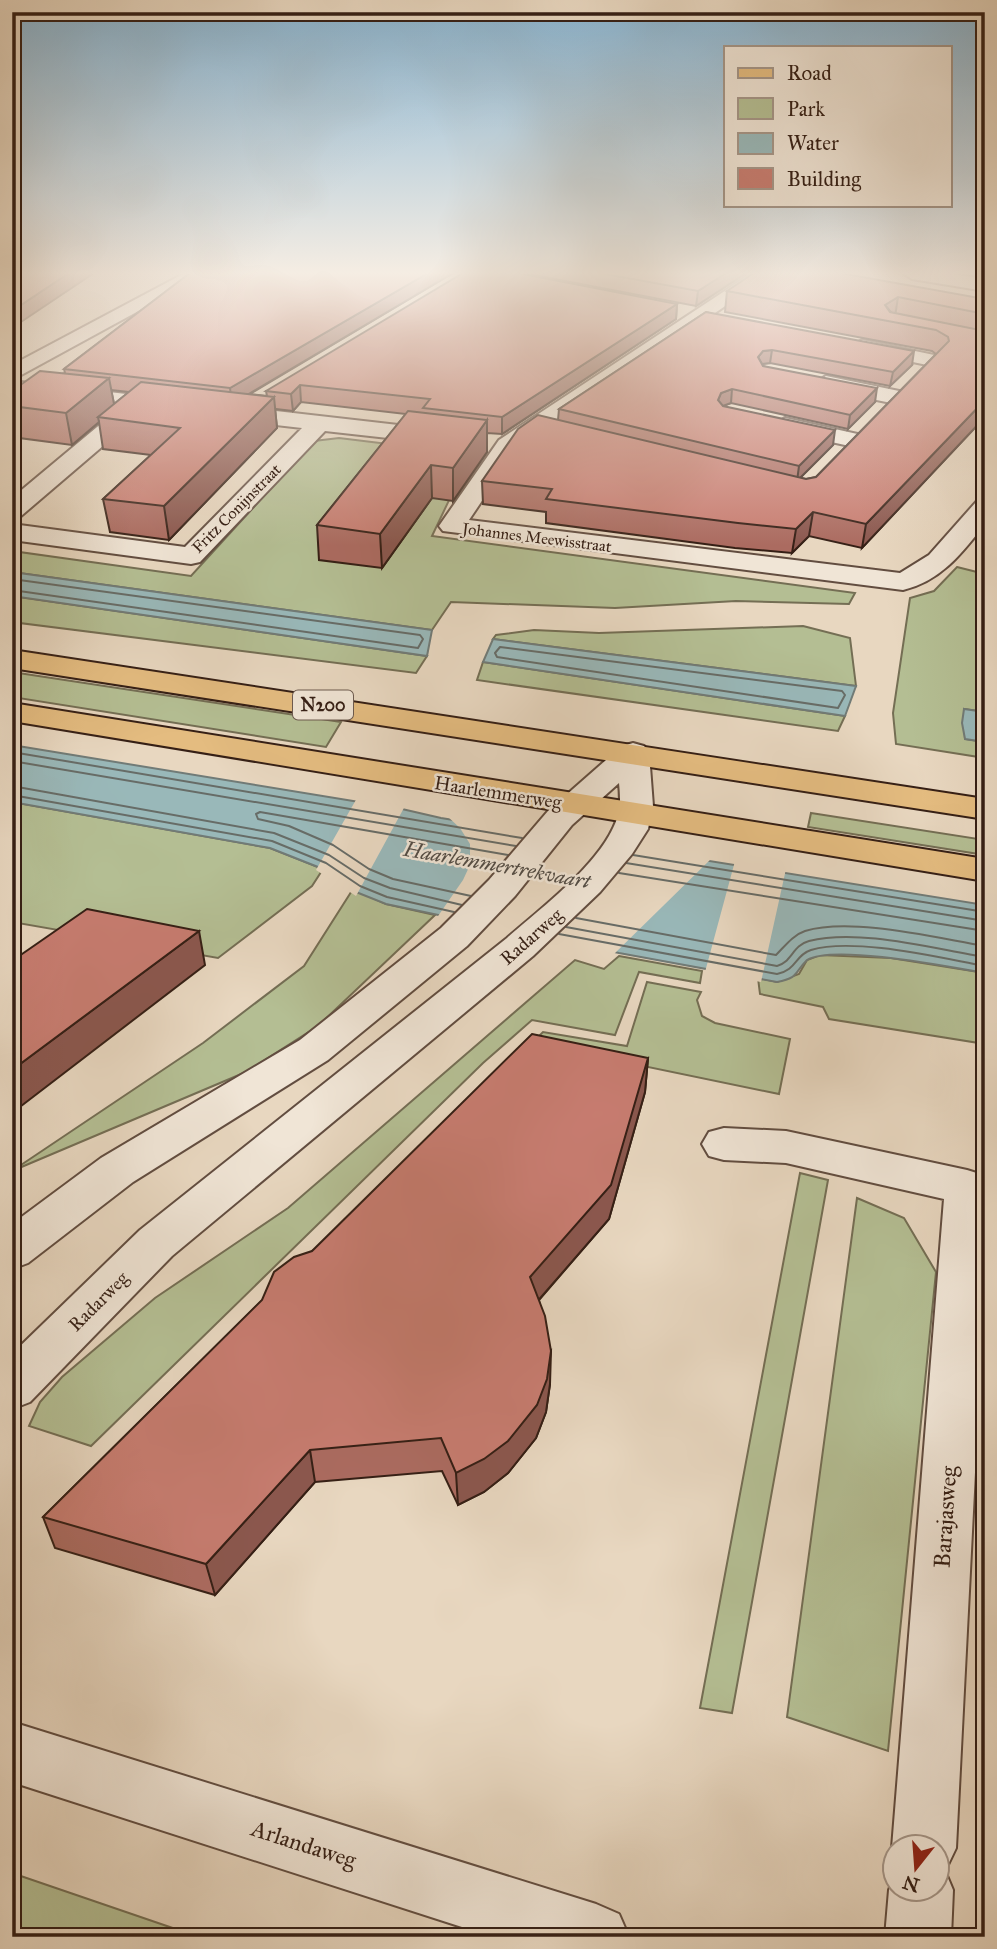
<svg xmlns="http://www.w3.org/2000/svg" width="997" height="1949" viewBox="0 0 997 1949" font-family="'IM FELL Great Primer',serif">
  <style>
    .green { fill: #b4be93; stroke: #746e54; stroke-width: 2 }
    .water { fill: #99b8b9; stroke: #717b77; stroke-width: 2 }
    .pier { fill: #e8d7c0 }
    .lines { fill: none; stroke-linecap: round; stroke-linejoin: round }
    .shore { stroke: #676c67; stroke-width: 2 }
    .minor-casing { stroke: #624d40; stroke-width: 4 }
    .major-casing { stroke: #351f15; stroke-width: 4 }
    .minor { fill: #f0e5d6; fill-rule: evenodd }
    .major { fill: #e4bc80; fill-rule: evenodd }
    .wall { fill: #ab6b60; stroke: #351f15; stroke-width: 2; fill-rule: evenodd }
    .shaded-wall { fill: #8b574e; stroke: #351f15; stroke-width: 2 }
    .building { fill: #c77c70; stroke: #351f15; stroke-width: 2 }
    .labels { text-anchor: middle; stroke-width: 5; stroke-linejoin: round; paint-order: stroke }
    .far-street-label { font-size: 16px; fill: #351f15; stroke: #f0e5d6 }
    .shield { fill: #f0e5d6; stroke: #6d5a4f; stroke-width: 2 }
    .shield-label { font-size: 18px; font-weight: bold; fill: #351f15 }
    .street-label { font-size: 19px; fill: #351f15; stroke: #f0e5d6 }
    .water-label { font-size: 21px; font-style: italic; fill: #534d46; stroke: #f0e5d6 }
    .near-street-label { font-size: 23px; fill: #351f15; stroke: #f0e5d6 }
  </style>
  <rect width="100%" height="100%" fill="#e8d7c0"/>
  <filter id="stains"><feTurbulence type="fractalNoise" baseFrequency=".00286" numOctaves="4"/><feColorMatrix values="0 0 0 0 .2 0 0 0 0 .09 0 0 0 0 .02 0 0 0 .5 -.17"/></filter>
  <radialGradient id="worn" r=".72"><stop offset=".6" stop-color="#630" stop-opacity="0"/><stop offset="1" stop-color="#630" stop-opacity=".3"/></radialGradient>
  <path class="green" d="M339,438L471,454L432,536L855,593L849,604L736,601L615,608L451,602L432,630L12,572V551L191,576L314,441Z
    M957,567L985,574V712L964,709L965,739L985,742V758L896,744L893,713L910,598L934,591Z
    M12,596L427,656L416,673L12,622Z
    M803,626L850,638L856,686L493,639L496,635L534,630L599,633Z
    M483,662L845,716L838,731L477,680Z
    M12,672L341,722L326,747L12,697Z
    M12,802L270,848L323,869L312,886L218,958L12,922Z
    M811,813L985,840V855L808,827Z
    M353,889L386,904L435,915L318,1026L246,1072L12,1171L203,1043L304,966Z
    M820,955L891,958L985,973V1044L829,1019L823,1007L760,994L758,978L777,982L799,974L807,960Z
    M619,956L702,971L700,983L639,972L615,1035L532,1020L483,1063L91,1446L29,1426L40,1402L62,1377L155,1298L288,1208L575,960L604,969Z
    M647,982L701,992L697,1000L702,1016L715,1023L790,1039L779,1094L532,1043L543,1032L627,1046Z
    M800,1173L828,1180L732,1713L700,1708Z
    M857,1198L904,1218L936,1272L888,1751L787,1717Z
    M12,1873L199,1937H12Z"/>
  <path class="water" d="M12,572L432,630L427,656L12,596Z
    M493,639L856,686L845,716L483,662Z
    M964,709L985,712V742L965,739L962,723Z
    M12,745L402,809L441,818L985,905V973C950,967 834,944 807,960C794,973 799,978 777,982L619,953L386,904L356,892L323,869L270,848L12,802Z"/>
  <path class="pier" d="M357,798L405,806L356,896L316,870Z
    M447,816L713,857L612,956L436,919L463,880L470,865V844L460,828Z
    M735,861L786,869L761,982L705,972Z"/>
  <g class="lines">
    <path class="shore" d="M12,579L420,635L423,639L418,648L12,590
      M500,647L842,691L845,695L838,708L497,657L495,653Z
      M12,752L522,838
      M12,761L516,846
      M12,786L274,833L329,855L364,878L390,888L462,905
      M12,795L272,841L326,863L360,886L387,897L454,912
      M633,855L985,912
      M626,863L985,921
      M619,873L985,931
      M471,896L393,879L369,869L333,845L289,826L258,819L256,814L260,812L508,855
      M576,918L776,955C785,946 793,935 805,931C852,917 936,938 985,946
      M566,927L777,966C791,963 793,945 809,941C859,928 934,949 985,957
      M559,934L777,974C797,970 795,955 811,950C854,937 940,958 985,966"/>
    <g class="minor-casing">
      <path id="minor" d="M185,273H208L12,380V365Z
        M752,273H773L516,450L469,520L900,573L929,555L976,502L985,499V524C962,553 941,581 903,590L443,531L439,526L499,440Z
        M903,273H946L985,279V291L912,279Z
        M862,340L939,356L943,360L932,366L855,350L852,346Z
        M826,376L904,392L907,397L896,404L818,388L815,383Z
        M12,381L442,430L450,432L454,437L450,442L442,444L325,431L200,562L191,564L12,540V524L185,547L302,428L145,410L21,516L12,519V498L121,407L12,395Z
        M785,418L862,435L866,440L862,445L854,447L777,430L774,425Z
        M633,743L644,746L649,753L653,806L648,829L632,854L600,892L533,956L172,1256L30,1402L12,1409V1354L140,1230L507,938C541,908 606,860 618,815C621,805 620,793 619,783L572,825L515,896L467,946L328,1060L133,1182L28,1263L12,1269V1224L101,1158L300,1040L441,928L489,880L548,811L622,746Z
        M724,1128L786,1131L967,1170L983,1175L985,1179V1275L956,1848L945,1871L953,1890L951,1937H885L889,1890L895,1874V1890H937V1848H895V1855L892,1848L944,1199L786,1163L724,1160L709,1156L702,1144L709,1132Z
        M12,1722L596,1904L619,1914L629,1937H493L12,1782Z"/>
    </g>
    <g class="major-casing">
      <path id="major" d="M12,650L985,799V819L12,668Z
        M12,703L985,859V881L12,721Z"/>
    </g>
    <use href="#minor" class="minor"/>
    <use href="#major" class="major"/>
  </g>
  <path class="wall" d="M189,273H453L250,394L267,396L266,391L677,304L676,319L502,434L487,433V452L453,501L432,498L382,568L319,560L317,525L406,414L301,402L293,411L275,409L277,428L169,540L110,532L103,499L151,455L103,449L99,422L72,445L12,437V391L65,373L64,369L189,274ZM111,390L129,392L114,404Z
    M523,273H744L743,275L696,306Z
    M727,291L985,299V417L862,548L809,536L792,553L735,548L546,523V512L483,504L482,481L558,420L559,409L706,312L912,365L890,386L770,363L762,364L763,366L875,402L848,429L731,403L723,406L833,445L800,478L806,479L816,477L936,354L932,351L725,312Z
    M648,1058L645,1092L609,1219L539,1300L550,1384L546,1412L536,1438L508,1473L484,1492L458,1505L442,1471L315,1482L215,1595L55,1548L43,1517L312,1251Z"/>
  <path class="shaded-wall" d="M69,273H94L12,328V311Z
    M428,273H453L232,404L230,388Z
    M726,273H744L743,275L696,306L698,291Z
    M898,297L895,317L885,305Z
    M677,304L676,319L502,434V417Z
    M772,350L770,363L762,364L758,357L763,351Z
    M914,351L912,365L890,386L893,372Z
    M109,378L115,409L98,417L99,422L72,445L66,413Z
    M300,385L301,402L293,411L291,394Z
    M877,388L875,402L848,429L850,415Z
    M732,389L731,403L720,407L718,400L721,393Z
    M274,397L277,428L169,540L164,506Z
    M985,400V417L862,548L866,524Z
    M487,420V452L453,501V468Z
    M835,430L833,445L797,481L799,466Z
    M431,465L432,498L382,568L380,534Z
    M813,512L809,536L792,553L796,529Z
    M199,931L205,965L12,1113V1070Z
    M648,1058L645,1092L609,1219L529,1311L530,1277Z
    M551,1351L550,1384L546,1412L536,1438L508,1473L484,1492L458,1505L456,1473Z
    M310,1450L315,1482L215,1595L206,1564Z"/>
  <path class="building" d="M12,273H69L12,311Z
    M190,273H428L230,388L64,369Z
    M463,273H518L677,304L502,417L423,408L430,399L300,385L291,394L266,391Z
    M600,273H726L698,291Z
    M754,273H840L985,299V314L898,297L885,305L890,312L985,331V400L866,524L813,512L796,529L738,523L546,499L552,489L482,481L518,429L538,415L806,479L816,477L949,341L948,337L936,330L727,291Z
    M706,312L914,351L893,372L772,350L763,351L758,357L763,366L877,388L850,415L732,389L721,393L718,400L723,406L835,430L799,466L559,409Z
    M40,371L109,378L66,413L12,406V391Z
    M141,382L274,397L164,506L103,499L180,428L98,417Z
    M408,411L487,420L453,468L431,465L380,534L317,525Z
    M87,909L199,931L12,1070V961Z
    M532,1034L648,1058L611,1185L530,1277L545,1316L551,1351L547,1379L537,1405L508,1441L484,1459L456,1473L441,1438L310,1450L206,1564L43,1517L262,1300L274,1272L294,1257L312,1251Z"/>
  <linearGradient id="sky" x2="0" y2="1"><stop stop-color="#88b6d5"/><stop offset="0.5" stop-color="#f5ede3"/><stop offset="1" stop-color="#f5ede3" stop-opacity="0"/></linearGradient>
  <rect width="997" height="546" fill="url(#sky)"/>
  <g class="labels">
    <g class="far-street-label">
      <text transform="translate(236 508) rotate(-45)" y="6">Fritz Conijnstraat</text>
      <text transform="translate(537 537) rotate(7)" y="6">Johannes Meewisstraat</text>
    </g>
    <rect class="shield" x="293" y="690.5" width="60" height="29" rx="5"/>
    <g class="shield-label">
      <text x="323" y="711">N200</text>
    </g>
    <g class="street-label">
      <text transform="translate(498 792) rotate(9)" y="7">Haarlemmerweg</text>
      <text transform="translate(531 936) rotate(-41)" y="7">Radarweg</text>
      <text transform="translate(98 1301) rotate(-45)" y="7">Radarweg</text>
    </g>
    <g class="water-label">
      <text transform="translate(497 865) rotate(10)" y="7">Haarlemmertrekvaart</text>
    </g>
    <g class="near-street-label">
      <text transform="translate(945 1517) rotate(-86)" y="8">Barajasweg</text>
      <text transform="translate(304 1844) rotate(18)" y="8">Arlandaweg</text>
    </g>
  </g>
  <rect width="997" height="1949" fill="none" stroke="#e8d7c0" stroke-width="42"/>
  <rect x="14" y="14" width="969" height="1921" fill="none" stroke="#351f15" stroke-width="3.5"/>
  <rect x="21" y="21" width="955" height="1907" fill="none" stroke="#351f15" stroke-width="2"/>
  <rect x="724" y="46" width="228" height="161" fill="#f0e5d6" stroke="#a59689" stroke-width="2"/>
  <rect x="738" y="68" width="35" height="10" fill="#e4bc80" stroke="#a59689" stroke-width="2"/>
  <text x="787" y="80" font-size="21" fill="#351f15">Road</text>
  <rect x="738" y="98" width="35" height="21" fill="#b4be93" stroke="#a59689" stroke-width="2"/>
  <text x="787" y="116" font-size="21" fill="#351f15">Park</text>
  <rect x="738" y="133" width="35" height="21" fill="#99b8b9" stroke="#a59689" stroke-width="2"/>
  <text x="787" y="150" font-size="21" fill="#351f15">Water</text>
  <rect x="738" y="168" width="35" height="21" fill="#c77c70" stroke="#a59689" stroke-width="2"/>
  <text x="787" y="186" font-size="21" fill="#351f15">Building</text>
  <g transform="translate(916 1868) rotate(197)"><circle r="33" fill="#f0e5d6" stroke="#a59689" stroke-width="2"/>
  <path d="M0-5L12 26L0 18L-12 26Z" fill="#8f2418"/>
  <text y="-10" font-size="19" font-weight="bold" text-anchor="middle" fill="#351f15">N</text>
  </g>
  <rect width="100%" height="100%" filter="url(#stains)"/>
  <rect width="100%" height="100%" fill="url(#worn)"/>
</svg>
